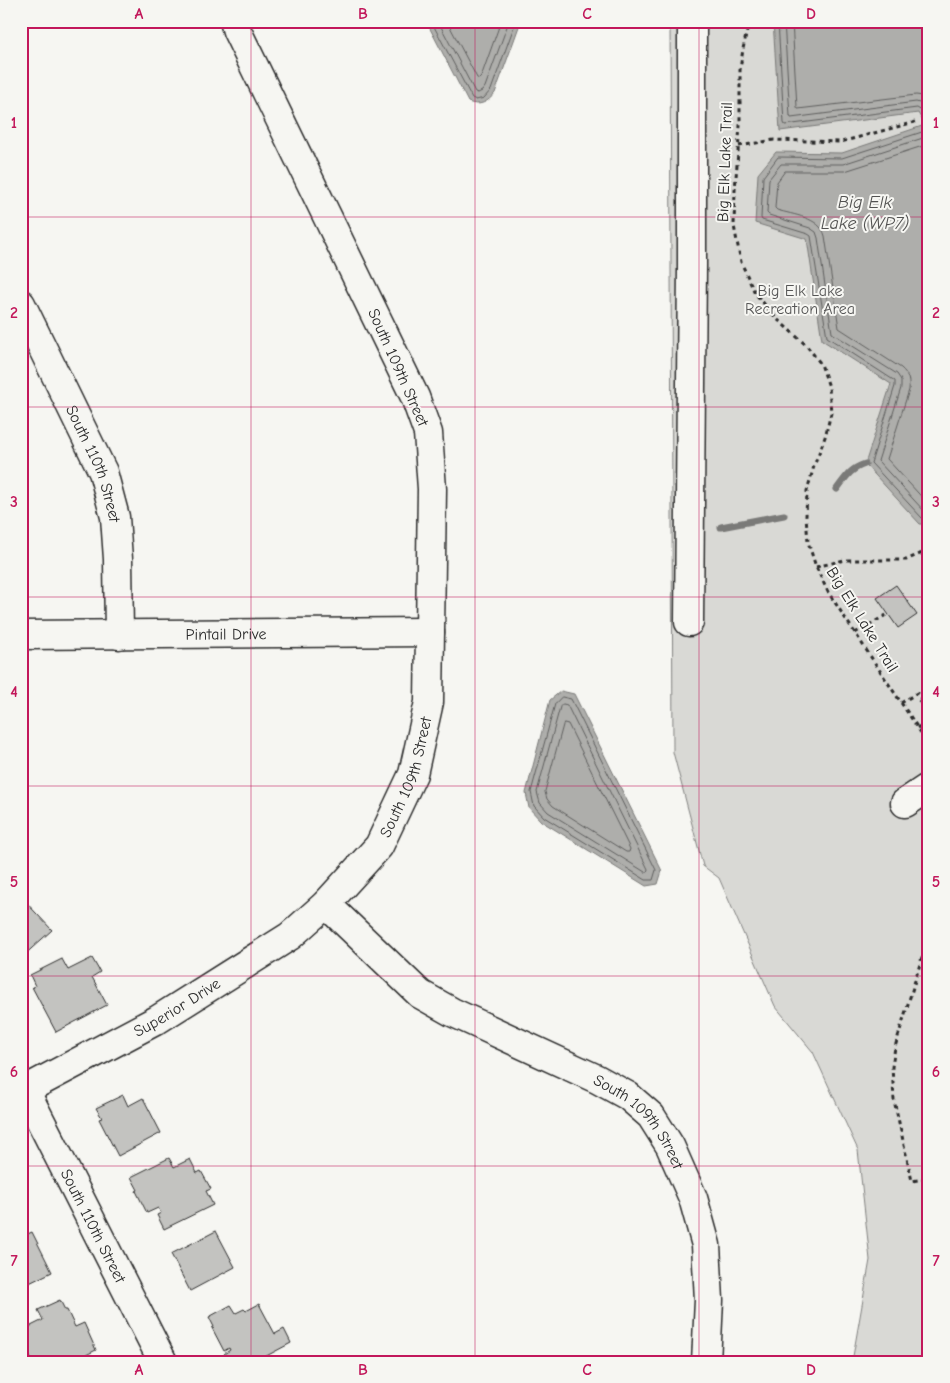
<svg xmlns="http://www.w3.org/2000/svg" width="950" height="1383" viewBox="0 0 950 1383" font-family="'Comic Neue',sans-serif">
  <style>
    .park { fill: #d9d9d5; stroke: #828280 }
    .water { fill: #aeaeab; stroke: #7a7a78 }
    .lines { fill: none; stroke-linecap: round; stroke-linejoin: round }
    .shore { stroke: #5f5f5e; stroke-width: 1 }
    .stream { stroke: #7a7a78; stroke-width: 7 }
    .building { fill: #c3c3c0; stroke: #2b2b2b }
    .minor-casing { stroke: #2b2b2b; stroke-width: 31 }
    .path { stroke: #2b2b2b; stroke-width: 3; stroke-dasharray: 4 4; stroke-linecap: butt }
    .minor { stroke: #f6f6f2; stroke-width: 28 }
    .grid { fill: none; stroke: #c2185b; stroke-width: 1; stroke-opacity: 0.55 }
    .labels { text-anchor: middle; stroke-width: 4; stroke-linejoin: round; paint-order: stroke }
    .street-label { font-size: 16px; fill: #2b2b2b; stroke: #f6f6f2 }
    .park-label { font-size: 16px; fill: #565656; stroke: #f6f6f2 }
    .water-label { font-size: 18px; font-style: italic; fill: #525251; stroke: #f6f6f2 }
    .neatline { fill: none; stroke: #c2185b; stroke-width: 2 }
    .grid-label { font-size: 16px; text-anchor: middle; font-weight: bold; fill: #c2185b }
  </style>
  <rect width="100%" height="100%" fill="#f6f6f2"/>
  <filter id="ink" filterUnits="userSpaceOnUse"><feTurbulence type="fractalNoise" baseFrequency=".02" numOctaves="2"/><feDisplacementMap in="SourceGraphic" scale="10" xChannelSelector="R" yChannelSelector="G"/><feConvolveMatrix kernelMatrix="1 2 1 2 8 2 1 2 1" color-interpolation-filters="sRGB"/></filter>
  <g filter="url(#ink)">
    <path class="park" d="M670,21H929V1362H852L870,1260L858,1150L813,1052L775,1006L719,878L703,866L673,752Z"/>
    <path class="water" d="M426,21H521L495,93C488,102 480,107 468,102Z
      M773,21H929V524H920L865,464L891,384L822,340L807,239L755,223L758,174L776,152L842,153L925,125L918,113L780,131Z
      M561,691L574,694L662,871L658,884L646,886L541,821L529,808L526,793L550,700Z"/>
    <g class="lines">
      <path class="shore" d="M431,21L472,98L476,100L484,98L491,90L516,21
        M438,21L475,92L478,93L482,91L485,87L509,21
        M447,21L477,78L479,79L481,77L501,21
        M778,21L784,123L785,125L917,108L922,111L929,122
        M784,21L790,116L791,118L916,102L923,104L929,110
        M792,21L797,107L798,109L916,95L923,96L929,98
        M929,127L925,131L842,158L778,157L763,177L761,218L762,220L808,234L811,236L827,337L895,381V386L871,463L922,518L929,519
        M929,136L843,164H781L769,179L767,213L769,215L810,228L816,232L818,238L832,333L897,374L901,380V388L878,461L925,512L929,513
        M929,144L845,171H785L777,182L775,208L777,210C793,215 820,217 825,236L839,328L901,368C908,374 910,381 909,390L887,459L929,505
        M562,697L571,699L656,870L653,880H646L544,817L534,806L531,792L555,704Z
        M563,704L567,705L648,869L647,872H645L548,812L540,803L537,792L560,707Z
        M564,723L568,724L630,849L629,852H626L553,806L547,799L545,792Z"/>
      <path class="stream" d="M837,489C846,477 850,469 865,464
        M721,527L784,515"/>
    </g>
    <path class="building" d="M896,585L917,615L898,628L877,598Z
      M929,694V712L926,713L918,701Z
      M21,897L52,930L21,958Z
      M92,958L100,972L92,977L107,1005L56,1032L32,987L35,986L30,975L62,959L68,970Z
      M123,1095L128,1106L143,1098L161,1133L118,1156L99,1119L102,1118L96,1108Z
      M169,1158L174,1167L190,1159L197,1173L201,1171L211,1189L206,1191L213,1205L164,1229L157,1215L161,1213L158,1208L147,1213L136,1191L138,1190L131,1177Z
      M216,1231L235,1267L190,1291L171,1254Z
      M32,1232L52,1272L21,1287V1237Z
      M60,1300L65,1310H67L75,1327L84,1323L96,1350L72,1362H30L32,1361L21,1338V1331L43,1320L38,1310Z
      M259,1304L275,1334L284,1329L291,1343L255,1362H228L224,1354L230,1350L229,1348L224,1351L212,1328L214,1327L209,1317L231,1305L236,1313L244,1309L246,1311Z"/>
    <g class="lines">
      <g class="minor-casing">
        <g id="minor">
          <path id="s1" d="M21,304L103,472L115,517L118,559L119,635"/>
          <path d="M689,622L692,265V21"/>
          <path id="s2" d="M21,635L430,632"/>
          <path d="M905,803L929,787"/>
          <path id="s3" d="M326,904L420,994L452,1012L597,1079L628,1096L651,1116L670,1146L693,1198L706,1245L709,1300L706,1362"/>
          <path id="s4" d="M21,1083L25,1090L157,1020L290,936L326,904L379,846L413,774L429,702L432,489L428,433L415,397L237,31L234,21"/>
          <path id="s5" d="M25,1090L163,1362"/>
        </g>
      </g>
      <path class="path" d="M749,21L743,49L740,70V126L735,190L734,226L741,262L755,293L777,319L806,345L821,364L829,387L831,413L825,437L814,466L807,491L806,516L808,542L816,567L828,592L929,745
        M739,146L774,140L841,142L915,122
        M816,567L844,560H906L929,550
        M855,633L888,614
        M901,703L917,693L921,699
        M917,728L929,721
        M929,934L895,1047L892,1067L894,1100L912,1181L929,1178"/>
      <use href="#minor" class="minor"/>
    </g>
  </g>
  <path class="grid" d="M251,21V1362M475,21V1362M699,21V1362M21,217H929M21,407H929M21,597H929M21,786H929M21,976H929M21,1166H929"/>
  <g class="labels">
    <g class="street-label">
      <text transform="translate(724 162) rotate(-88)" y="6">Big Elk Lake Trail</text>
      <text transform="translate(399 367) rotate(66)" y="6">South 109th Street</text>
      <text dy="6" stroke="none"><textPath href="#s1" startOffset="176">South 110th Street</textPath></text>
      <text transform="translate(863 619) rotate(58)" y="6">Big Elk Lake Trail</text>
      <text dy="6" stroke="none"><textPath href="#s2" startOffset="205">Pintail Drive</textPath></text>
      <text dy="6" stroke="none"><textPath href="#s4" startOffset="516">South 109th Street</textPath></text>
      <text dy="6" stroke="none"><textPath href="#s4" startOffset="181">Superior Drive</textPath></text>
      <text dy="6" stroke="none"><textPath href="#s3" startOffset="388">South 109th Street</textPath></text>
      <text dy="6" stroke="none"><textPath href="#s5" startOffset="152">South 110th Street</textPath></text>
    </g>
    <g class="park-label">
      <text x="800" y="296">Big Elk Lake<tspan x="800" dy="18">Recreation Area</tspan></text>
    </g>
    <g class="water-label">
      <text x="865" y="208">Big Elk<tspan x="865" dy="21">Lake (WP7)</tspan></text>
    </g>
  </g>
  <rect width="950" height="1383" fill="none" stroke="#f6f6f2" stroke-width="55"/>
  <rect x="28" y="28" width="894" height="1328" class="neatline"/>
  <g class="grid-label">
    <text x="139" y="19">A</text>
    <text x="363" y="19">B</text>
    <text x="587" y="19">C</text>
    <text x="811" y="19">D</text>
    <text x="14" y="128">1</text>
    <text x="936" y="128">1</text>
    <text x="14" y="318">2</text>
    <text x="936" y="318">2</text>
    <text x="14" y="507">3</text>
    <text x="936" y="507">3</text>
    <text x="14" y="697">4</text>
    <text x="936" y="697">4</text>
    <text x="14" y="887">5</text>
    <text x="936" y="887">5</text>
    <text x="14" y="1077">6</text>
    <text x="936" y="1077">6</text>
    <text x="14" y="1266">7</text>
    <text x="936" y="1266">7</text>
    <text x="139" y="1375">A</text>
    <text x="363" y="1375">B</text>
    <text x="587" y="1375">C</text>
    <text x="811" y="1375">D</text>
  </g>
</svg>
